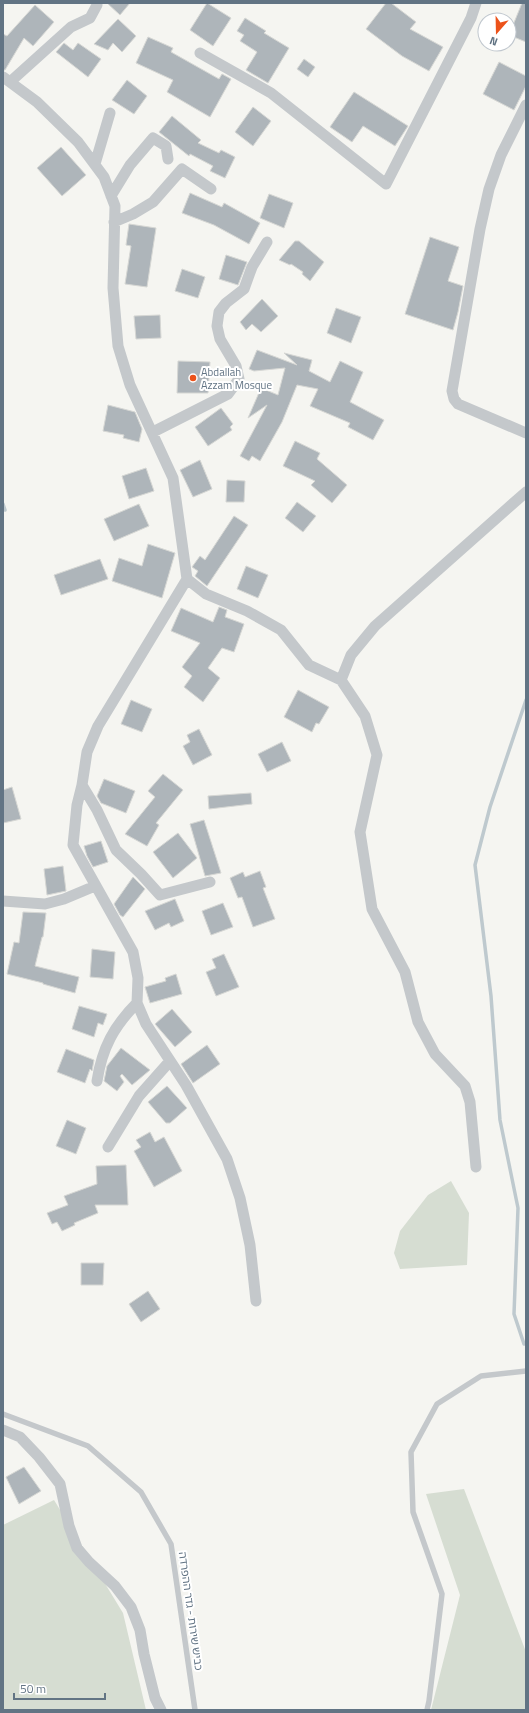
<svg xmlns="http://www.w3.org/2000/svg" width="529" height="1713" viewBox="0 0 529 1713" font-family="'Titillium Web','Noto Sans Hebrew',sans-serif">
  <style>
    .green { fill: #d6ddd2 }
    .lines { fill: none; stroke-linecap: round; stroke-linejoin: round }
    .stream { stroke: #bec9ce; stroke-width: 3.5 }
    .building { fill: #aeb5ba; stroke: #d6d7d4 }
    .service { stroke: #c4c8cb; stroke-width: 5.5 }
    .minor { stroke: #c4c8cb; stroke-width: 11 }
    .poi-dot { fill: #ec521a; stroke: #fff; stroke-width: 1.5 }
    .labels { text-anchor: middle; stroke-width: 4; stroke-linejoin: round; paint-order: stroke }
    .poi-label { font-size: 11px; fill: #627484; stroke: #fff; text-anchor: start }
    .street-label { font-size: 11px; fill: #627484; stroke: #fff }
  </style>
  <rect width="100%" height="100%" fill="#f5f5f1"/>
  <path class="green" d="M451,1181L469,1213L467,1265L400,1269L394,1253L400,1231L428,1195Z
    M464,1489L526,1652V1710H431L460,1595L426,1494Z
    M54,1500L123,1613L146,1710H3V1525Z"/>
  <g class="lines">
    <path class="stream" d="M3,504L5,510
      M524,1344L514,1314L518,1208L500,1120L491,996L475,865L490,807L526,700"/>
  </g>
  <path class="building" d="M107,3H130L120,15Z
    M207,3L231,18L213,46L190,30Z
    M386,3H391L416,22L410,29L443,47L429,71L402,56L366,29Z
    M522,3H526V42L509,35Z
    M35,5L54,22L33,46L24,38L5,70H3V34L7,36Z
    M245,18L266,31L264,33L289,48L268,83L246,70L257,52L240,41L244,35L237,31Z
    M118,19L136,36L122,52L113,43L108,50L94,44Z
    M148,37L173,48L171,52L219,79L222,74L231,79L210,117L167,92L173,80L136,63Z
    M64,43L73,50L78,43L101,59L88,77L56,52Z
    M304,59L315,67L308,77L297,69Z
    M499,62L526,76V86L514,110L483,94Z
    M127,80L147,96L134,114L112,100Z
    M354,92L408,126L395,146L363,126L352,142L330,127Z
    M253,107L271,121L253,146L235,132Z
    M172,116L201,140L198,143L219,153L221,150L235,157L225,178L210,171L213,166L190,154L189,156L159,132Z
    M61,147L86,175L62,196L37,168Z
    M190,193L222,207L224,203L260,223L249,244L214,225L182,213Z
    M269,194L293,203L284,228L260,218Z
    M129,224L156,228L147,287L125,284L131,246L126,245Z
    M430,237L459,247L448,281L463,286L458,312L453,330L405,314Z
    M295,241H299L324,262L310,281L302,274L303,272L291,264L290,265L279,260Z
    M226,255L247,262L238,285L219,279Z
    M182,269L205,277L198,298L175,291Z
    M262,299L278,316L261,332L252,324L246,330L240,322Z
    M336,308L361,317L351,343L327,333Z
    M160,315L161,338L136,339L134,316Z
    M257,350L297,365L284,353L312,360L309,371L330,382L340,361L363,372L350,402L384,420L373,440L348,427L350,423L310,406L318,389L297,385L282,422L260,461L252,456L249,461L240,456L267,405L248,418L261,388L278,395L285,368L254,371L249,369Z
    M178,361L210,362L208,393H177Z
    M108,405L135,412L142,429L139,442L123,438L124,435L103,431Z
    M221,408L233,424L230,427L232,430L208,446L195,427Z
    M295,441L320,453L317,459L347,485L332,503L311,485L315,481L283,466Z
    M200,460L212,489L193,497L180,470Z
    M146,468L154,491L129,499L122,476Z
    M227,480L245,481L244,502H226Z
    M297,502L316,516L303,532L285,518Z
    M139,504L149,526L114,541L104,519Z
    M234,516L248,525L207,586L195,576L198,571L192,567L200,556L205,560Z
    M148,544L175,553L162,598L112,581L119,558L142,566Z
    M100,559L108,579L61,595L54,575Z
    M246,566L268,575L258,598L237,589Z
    M219,607L227,610L225,617L244,624L234,652L222,648L208,668L220,678L203,702L184,687L192,676L182,667L200,643L171,631L181,608L213,622Z
    M298,690L329,707L319,724L316,723L312,732L284,717Z
    M131,700L152,709L142,732L121,724Z
    M199,729L212,755L193,765L183,746L190,742L187,735Z
    M282,742L291,761L267,772L258,754Z
    M163,774L183,790L156,823L159,825L147,846L125,834L155,797L148,791Z
    M104,779L135,791L126,813L101,803L97,796Z
    M12,787L21,819L3,823V790Z
    M251,793L252,804L209,809L208,796Z
    M204,820L221,873L205,876L190,824Z
    M178,833L197,858L173,878L153,852Z
    M101,841L108,862L93,867L87,856L84,846Z
    M63,866L66,891L47,895L44,869Z
    M260,871L266,887L263,888L275,919L253,927L242,897L238,898L230,878L243,872L245,877Z
    M133,877L145,889L123,917L120,915L114,904Z
    M175,899L184,921L171,927L169,923L155,930L145,911Z
    M223,903L233,927L211,935L202,911Z
    M23,912L46,913L43,937H42L35,966L79,977L75,993L43,984V983L7,974L14,942L19,943Z
    M92,949L115,952L113,979L90,977Z
    M224,954L239,987L216,996L206,972L216,968L212,959Z
    M176,974L182,994L150,1003L145,987L166,981L165,978Z
    M79,1006L107,1014L103,1025L98,1023L94,1037L72,1029Z
    M172,1009L192,1032L175,1047L155,1024Z
    M207,1045L220,1064L193,1083L181,1064Z
    M121,1048L150,1070L132,1085L122,1074L120,1076L124,1082L117,1091L104,1081L107,1066Z
    M66,1049L94,1060L92,1071L90,1069L85,1083L57,1072Z
    M167,1086L187,1108L170,1123H166L148,1102Z
    M67,1120L86,1128L76,1154L56,1146Z
    M150,1132L155,1142L164,1137L182,1171L154,1187L134,1151L141,1147L136,1140Z
    M126,1165L128,1205H95L98,1213L74,1223L75,1225L62,1231L57,1222L52,1224L47,1213L68,1205L64,1196L97,1184L96,1166Z
    M81,1263H104L103,1285H81Z
    M148,1291L160,1309L141,1322L129,1304Z
    M24,1467L41,1491L19,1504L6,1477Z"/>
  <g class="lines">
    <path class="service" d="M3,1414L88,1446L141,1492L171,1544L195,1710
      M427,1710L429,1701L442,1594L413,1512L411,1452L437,1404L481,1376L526,1371"/>
    <path class="minor" d="M200,53L271,93L386,184L471,18L476,3
      M3,77L37,102L78,142L104,177L115,206L113,288L118,346L130,385L173,478L187,579L206,594L247,611L281,630L309,665L341,680L351,655L375,626L526,492
      M10,82L71,27L90,18L97,5
      M526,105L501,155L489,189L480,229L452,391L454,399L458,404L526,433
      M95,164L110,113
      M111,196L130,165L153,138L166,146L168,159
      M114,222L133,214L153,202L182,169L211,189
      M153,432L228,394L239,379L236,366L220,339L217,326L219,312L226,303L244,289L252,267L267,242
      M187,579L98,726L87,752L82,785L77,805L73,845L133,952L138,978L137,1003L146,1024L186,1085L227,1159L240,1198L250,1245L256,1301
      M341,680L365,716L377,755L360,832L372,909L405,972L418,1022L435,1054L465,1086L470,1102L476,1167
      M82,785L97,810L116,850L141,874L160,895L210,882
      M3,901L45,904L64,899L95,886
      M97,1081C102,1048 114,1026 137,1003
      M108,1147L139,1096L170,1061
      M3,1430L20,1437L39,1457L60,1484L69,1526L77,1548L89,1562L115,1586L131,1607L140,1630L144,1654L155,1698L161,1710"/>
  </g>
  <circle class="poi-dot" cx="193" cy="378" r="4"/>
  <g class="labels">
    <g class="poi-label">
      <text x="201" y="376">Abdallah<tspan x="201" dy="13">Azzam Mosque</tspan></text>
    </g>
    <g class="street-label">
      <text transform="translate(191 1611) rotate(82)" y="4">כביש שירות - גדר ההפרדה</text>
    </g>
  </g>
  <rect width="529" height="1713" fill="none" stroke="#627484" stroke-width="8"/>
  <g transform="translate(497 32) rotate(200)"><circle r="19" fill="#ffffff" stroke="#c0c7ce"/>
  <path d="M0-3L7 15L0 10L-7 15Z" fill="#ec521a"/>
  <text y="-6" font-size="11" font-weight="bold" text-anchor="middle" fill="#627484">N</text>
  </g>
  <path d="M14 1693v6h91v-6" fill="none" stroke="#627484" stroke-width="2"/>
  <text x="20" y="1693" font-size="12" fill="#627484" stroke="#ffffff" stroke-width="3" paint-order="stroke">50 m</text>
</svg>
